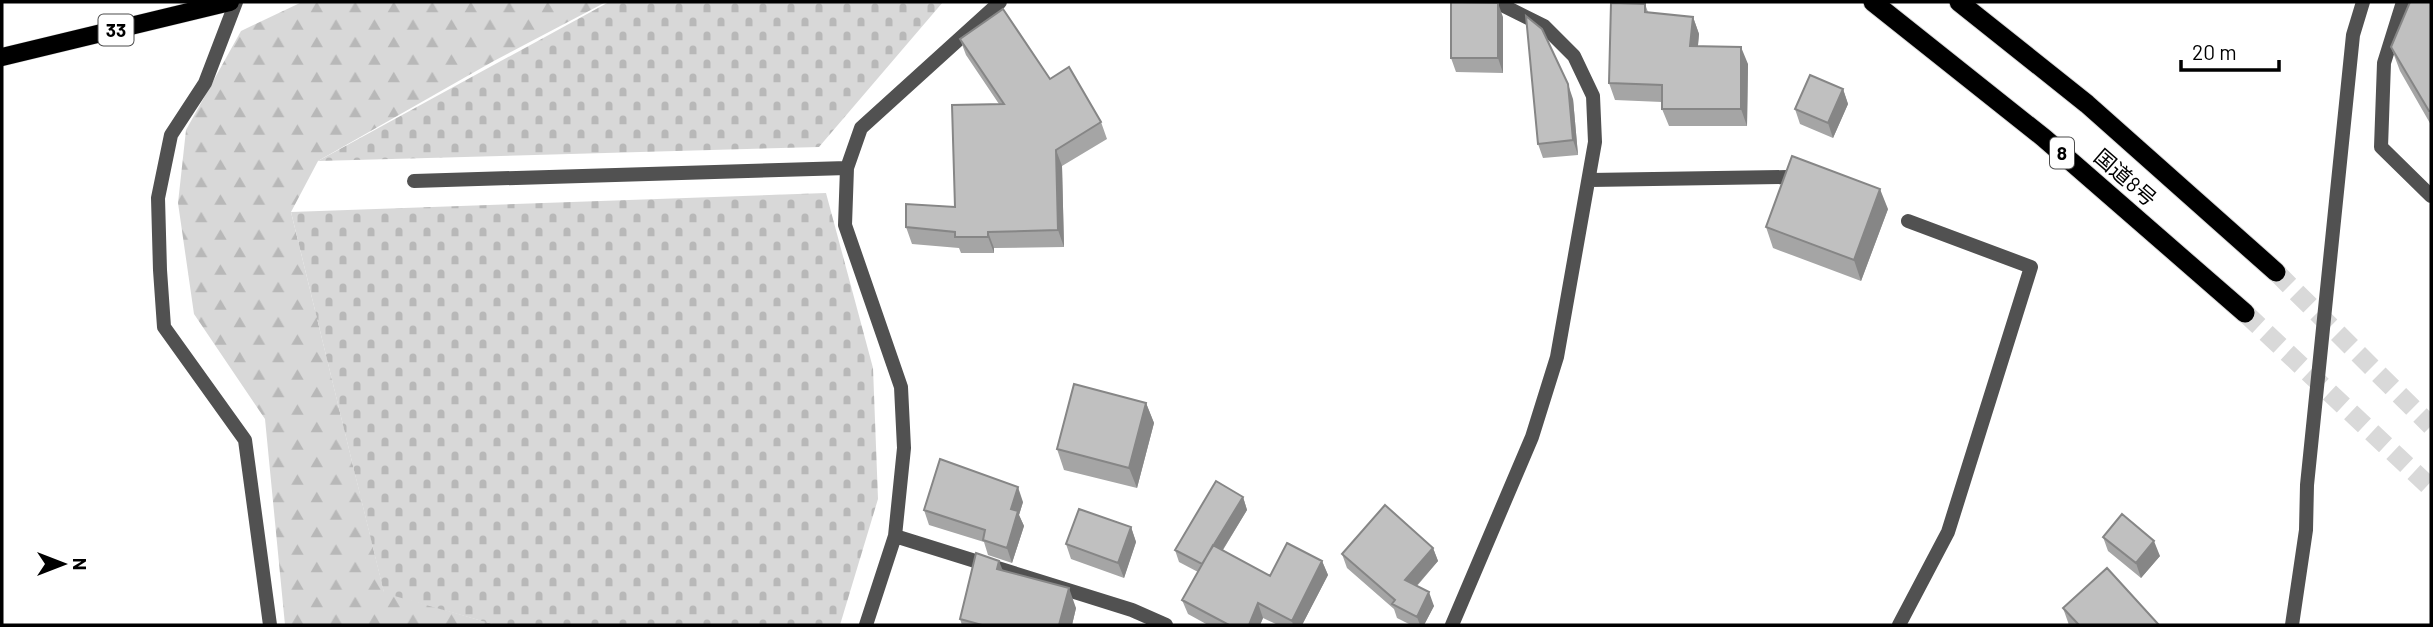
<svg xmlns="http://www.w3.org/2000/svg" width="2433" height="627" viewBox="0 0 2433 627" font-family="Barlow,'Noto Sans JP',sans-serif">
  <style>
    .forest { fill: url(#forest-firs) }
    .cemetery { fill: url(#cemetery-stones) }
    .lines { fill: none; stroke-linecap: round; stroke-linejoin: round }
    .trunk-tunnel { stroke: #d9d9d9; stroke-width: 19; stroke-dasharray: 19 10; stroke-linecap: butt }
    .primary-casing { stroke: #dbdbdb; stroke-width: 19 }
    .trunk-casing { stroke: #dbdbdb; stroke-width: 21 }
    .minor { stroke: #515151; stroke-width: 14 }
    .primary { stroke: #000; stroke-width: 18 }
    .trunk { stroke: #000; stroke-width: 19 }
    .wall { fill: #a5a5a5 }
    .shaded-wall { fill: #868686 }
    .building { fill: #c0c0c0; stroke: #868686; stroke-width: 2 }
    .labels { text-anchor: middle; stroke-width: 6; stroke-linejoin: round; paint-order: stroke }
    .shield { fill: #fff; stroke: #4c4c4c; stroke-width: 2 }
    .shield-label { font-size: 19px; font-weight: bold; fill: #000 }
    .street-label { font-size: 21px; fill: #000; stroke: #fff }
  </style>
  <defs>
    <pattern id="forest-firs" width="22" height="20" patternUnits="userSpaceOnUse" patternTransform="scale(1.75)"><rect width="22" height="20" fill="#d8d8d8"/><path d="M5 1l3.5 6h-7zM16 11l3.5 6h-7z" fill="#b8b8b8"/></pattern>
    <pattern id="cemetery-stones" width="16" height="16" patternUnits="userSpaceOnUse" patternTransform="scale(1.75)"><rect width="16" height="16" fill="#d8d8d8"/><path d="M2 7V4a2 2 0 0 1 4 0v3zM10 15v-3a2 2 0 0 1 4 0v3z" fill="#b8b8b8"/></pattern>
  </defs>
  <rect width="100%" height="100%" fill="#fff"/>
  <path class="forest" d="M302,2H606L492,62L318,161L291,212L384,592L496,625H285L265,419L194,314L178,203L186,130L241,31Z"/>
  <path class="cemetery" d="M609,2H943L819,147L318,161Z
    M826,193L873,368L878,499L840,625H496L384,593L291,212Z"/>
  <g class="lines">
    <path class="trunk-tunnel" d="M2276,272L2431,426
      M2245,313L2431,488"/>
    <g class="primary-casing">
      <path id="primary" d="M2,57L230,2"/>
    </g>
    <g class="trunk-casing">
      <path id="trunk" d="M1873,2L2044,138L2245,313
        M1959,2L2087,104L2276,272"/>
    </g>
    <path class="minor" d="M236,2L205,83L171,135L158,198L160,270L164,327L245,440L270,625
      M2403,2L2384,63L2381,147L2431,196
      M1590,180L1787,177
      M414,181L847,168
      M895,536L1132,610L1166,625
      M866,625L895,536L904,448L901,387L845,225L847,168L861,128L1000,2
      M1452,625L1532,437L1557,357L1595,142L1593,96L1574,56L1544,26L1496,2
      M1899,625L1948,532L2031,267L1908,221
      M2292,625L2306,530L2307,485L2353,35L2363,2"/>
    <use href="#primary" class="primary"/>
    <use href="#trunk" class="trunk"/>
  </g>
  <path class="wall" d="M2431,2V125L2400,71L2391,47Z
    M1645,4L1648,12L1693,17L1699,34L1698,46L1748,64L1747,126H1669L1662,109V102L1615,100L1609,83Z
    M1503,17V73L1456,72L1451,58Z
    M960,39L1050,79L1101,122L1107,139L1062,166L1064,247L994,248V253H961L959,248L912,244L906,227L955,207L999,104L966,55Z
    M1843,89L1848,104L1833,138L1800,124L1795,109Z
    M1573,99L1578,155L1543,158L1538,144Z
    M1888,209L1861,281L1773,248L1766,227Z
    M1146,403L1154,423L1137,488L1064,470L1057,449Z
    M1243,497L1247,510L1223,550L1270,576L1322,561L1328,575L1302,625H1278L1263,618L1260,625H1208L1188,614L1182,600L1198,572L1179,562L1175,550Z
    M1023,502L1019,515L1024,526L1012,563L988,555L984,542L929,525L924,510Z
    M1131,527L1136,542L1124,578L1071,559L1066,544Z
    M2103,537L2160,556L2141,578L2108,551Z
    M1433,548L1438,561L1417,586L1434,606L1424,625H1411L1397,618L1394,609L1347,568L1342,554Z
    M1003,571L1076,608L1072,625H962L960,619Z
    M2063,608L2159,625H2069Z"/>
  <path class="shaded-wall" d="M1498,3L1503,17V73L1498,58Z
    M1693,17L1699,34L1696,64L1690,46Z
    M1741,47L1748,64L1747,126L1741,109Z
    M1568,84L1573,99L1578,155L1573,140Z
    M1843,89L1848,104L1833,138L1828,123Z
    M1056,150L1062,166L1064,247L1058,230Z
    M1880,189L1888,209L1861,281L1854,260Z
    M988,232L994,248V253L988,237Z
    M1146,403L1154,423L1137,488L1129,468Z
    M1018,487L1023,502L1019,515L1024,526L1012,563L1007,548L1011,509Z
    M1243,497L1247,510L1206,577L1202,564Z
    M1131,527L1136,542L1124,578L1118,563Z
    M2154,541L2160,556L2141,578L2136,563Z
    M1433,548L1438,561L1410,593L1405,580Z
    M999,561L1007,581L997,569Z
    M1322,561L1328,575L1302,625H1293L1292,621Z
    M1069,588L1076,608L1072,625H1059Z
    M1429,592L1434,606L1424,625H1420L1417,617Z
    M1258,603L1263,618L1260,625H1249Z"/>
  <path class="building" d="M1451,2L1498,3V58H1451Z
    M2410,2H2431V111H2429L2391,47Z
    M1611,3L1645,4V12L1693,17L1690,46L1741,47V109H1662V85L1609,83Z
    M1003,9L1050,79L1069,67L1101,122L1056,150L1058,230L988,232V237H955V232L906,227V204L955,207L952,105L1004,104L960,39Z
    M1526,16L1542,29L1568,84L1573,140L1538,144Z
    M1810,75L1843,89L1828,123L1795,109Z
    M1792,156L1880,189L1854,260L1766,227Z
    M1074,384L1146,403L1129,468L1057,449Z
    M940,459L1018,487L1011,509L1018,511L1007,548L983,540L985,530L924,510Z
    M1216,481L1243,497L1202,564L1175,550Z
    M1385,505L1433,548L1405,580L1429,592L1417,617L1392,604L1395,600L1342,554Z
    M1079,509L1131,527L1118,563L1066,544Z
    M2122,514L2154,541L2136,563L2103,537Z
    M1287,543L1322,561L1292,621L1258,603L1249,625H1229L1182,600L1213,545L1270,576Z
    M976,553L999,561L997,569L1069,588L1059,625H982L960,619Z
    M2107,568L2159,625H2079L2063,608Z"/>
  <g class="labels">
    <g class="shield">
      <rect x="98.5" y="14.5" width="35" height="31" rx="5"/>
      <rect x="2050" y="137.5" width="24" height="31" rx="5"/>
    </g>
    <g class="shield-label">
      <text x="116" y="37">33</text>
      <text x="2062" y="160">8</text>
    </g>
    <g class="street-label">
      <text transform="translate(2125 178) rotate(41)" y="7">国道8号</text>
    </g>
  </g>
  <rect width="2433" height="627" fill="none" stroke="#000000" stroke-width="7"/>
  <g transform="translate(63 564) rotate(90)" stroke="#ffffff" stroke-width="5" paint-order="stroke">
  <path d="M0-5L12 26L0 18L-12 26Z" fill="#000000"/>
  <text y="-10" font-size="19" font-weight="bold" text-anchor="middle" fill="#000000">N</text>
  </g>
  <path d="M2181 60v10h98v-10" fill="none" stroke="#000000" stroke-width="3.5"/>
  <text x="2192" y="60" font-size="21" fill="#000000" stroke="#ffffff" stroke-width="5" paint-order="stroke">20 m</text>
</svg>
